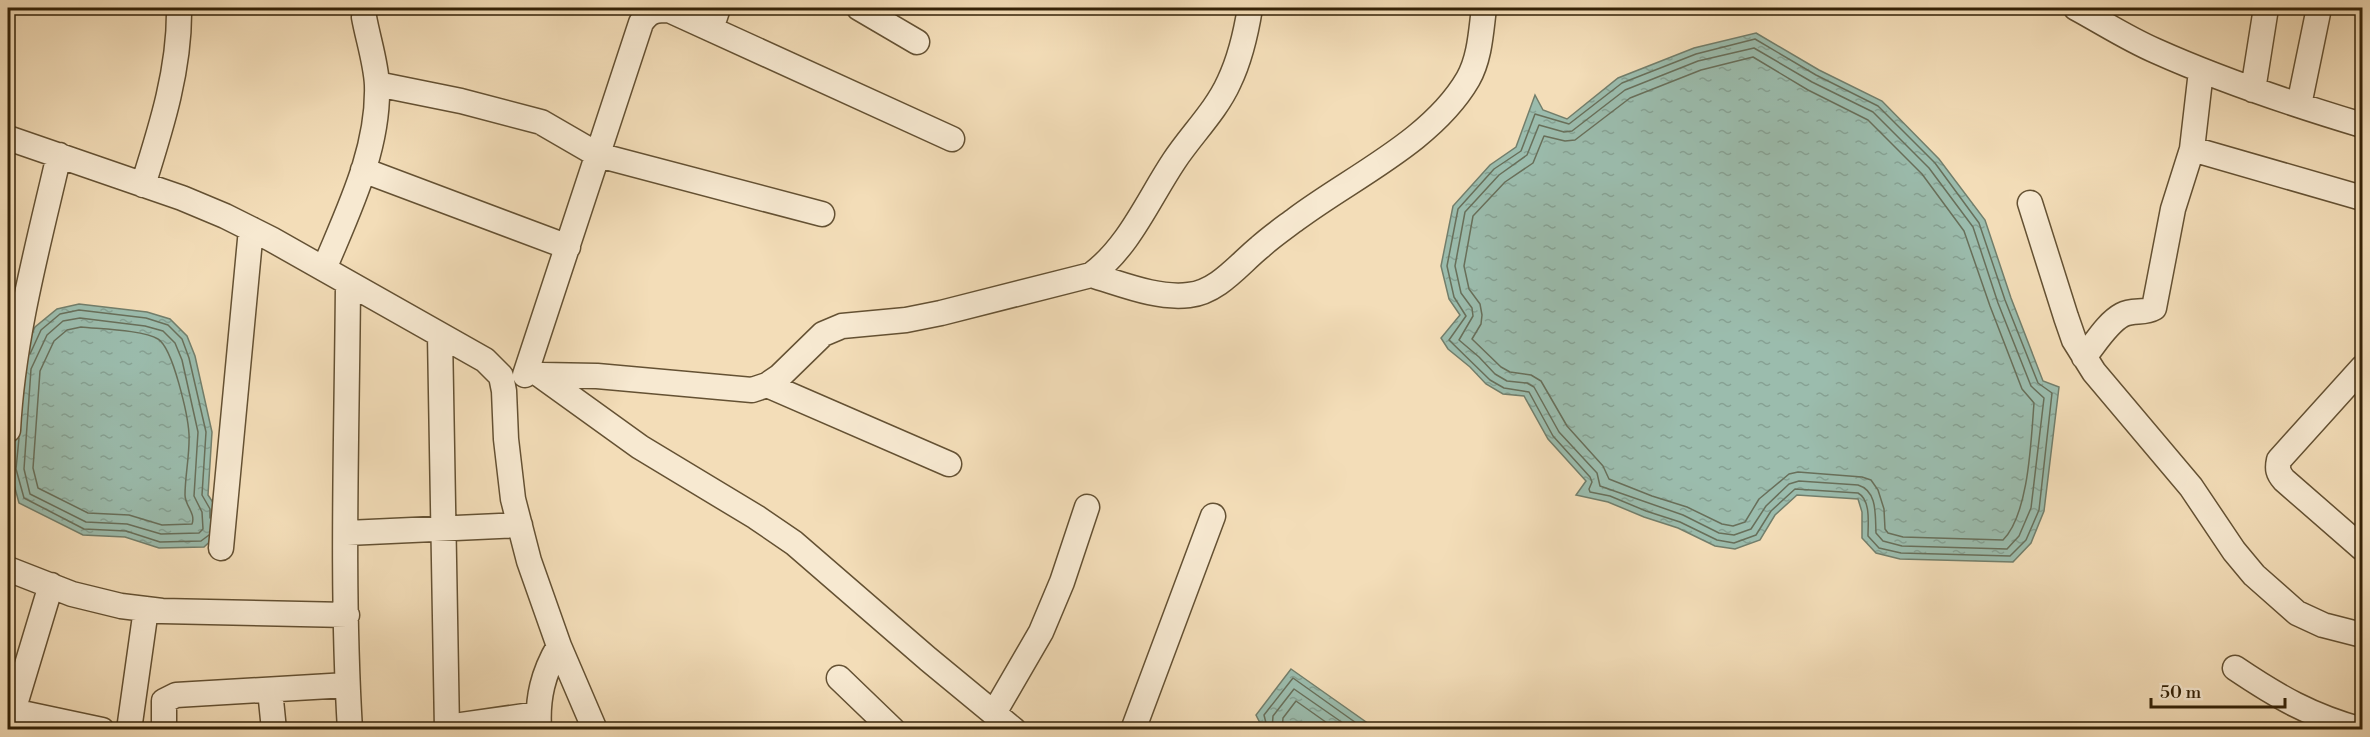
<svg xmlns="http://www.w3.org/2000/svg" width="2370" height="737" viewBox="0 0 2370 737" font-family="'Libre Bodoni',serif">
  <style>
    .water { fill: url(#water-ripples); stroke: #727e6b; stroke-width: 1.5 }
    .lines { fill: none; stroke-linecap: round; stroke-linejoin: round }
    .shore { stroke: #686f5a; stroke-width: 1.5 }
    .minor-casing { stroke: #645133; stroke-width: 27 }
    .minor { stroke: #f7e9d1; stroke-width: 24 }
  </style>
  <defs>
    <pattern id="water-ripples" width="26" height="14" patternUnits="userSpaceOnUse" patternTransform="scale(1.5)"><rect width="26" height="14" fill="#9bbcad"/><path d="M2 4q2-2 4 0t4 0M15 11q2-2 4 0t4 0" fill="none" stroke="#86a193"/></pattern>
  </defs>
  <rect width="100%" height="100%" fill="#f3ddb8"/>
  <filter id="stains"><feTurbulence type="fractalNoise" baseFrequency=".00333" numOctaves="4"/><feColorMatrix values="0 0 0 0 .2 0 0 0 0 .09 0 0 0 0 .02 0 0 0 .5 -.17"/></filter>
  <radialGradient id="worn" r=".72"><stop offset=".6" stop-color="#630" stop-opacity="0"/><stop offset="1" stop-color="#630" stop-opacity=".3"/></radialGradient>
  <path class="water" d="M1756,33L1819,70L1882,101L1939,159L1985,220L2011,298L2043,381L2059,387L2044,511L2031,543L2013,562L1900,559L1876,553L1862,538V512L1858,499L1797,495L1775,515L1760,540L1735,549L1715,546L1678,528L1644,517L1608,502L1576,495L1586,481L1548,439L1524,396L1503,394L1486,384L1470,367L1448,349L1441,338L1460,315L1449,299L1441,266L1453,206L1490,165L1516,147L1535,95L1543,110L1567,119L1618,78L1694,48Z
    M79,304L147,312L170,319L187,336L195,356L212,432L208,495L216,507L217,535L204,547L159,548L125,537L83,535L19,503L10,470L18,365L35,327L57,309Z
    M1291,669L1376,729H1257L1260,723L1256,715Z"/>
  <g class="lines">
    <path class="shore" d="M1755,39L1816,75L1878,106L1935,163L1979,223L2005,300L2038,383L2052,393L2039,510L2026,540L2010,556L1901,553L1879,548L1868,536C1868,523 1871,500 1858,493L1795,489L1771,511L1756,535L1734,543L1717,540L1680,522L1646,511L1610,496L1590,492L1589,489L1592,482L1590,477L1553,436L1529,392L1504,388L1490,380L1449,340L1466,316L1454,297L1447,266L1458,209L1494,169L1521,151L1535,114L1569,124L1622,83L1696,54Z
      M1754,48L1812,82L1873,112L1929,168L1973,227L1998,303L2031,386L2044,398L2031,508L2019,536L2007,549L1902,546L1883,541L1876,533C1875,516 1878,491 1858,485L1799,481L1789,484L1766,506L1751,529L1734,535L1719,533L1683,515L1600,486L1597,473L1559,432L1534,387L1527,383L1507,381L1495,374L1479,357L1459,340L1473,316L1472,308L1461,293L1455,266L1465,212L1499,175L1527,155L1539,125L1564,132L1572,131L1625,90L1698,61Z
      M1753,57L1808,90L1868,120L1922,174L1964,231L1990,306L2022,389L2034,403C2031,440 2029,514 2003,540L1903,537L1888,533L1885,529L1884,509L1878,490L1871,480L1862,477L1798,472L1789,474L1759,499L1745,522L1733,526L1722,524L1687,507L1652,496L1609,479L1603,466L1567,426L1541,381L1531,375L1510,372L1501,367L1472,339L1481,324L1482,315L1480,304L1469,289L1464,266L1473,216L1505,182L1533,163L1544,136L1565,141L1575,140L1630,98L1701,70Z
      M80,318L145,326L163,331L175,343L182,360L198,432L194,496L202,512L203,529L199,533L161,534L127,524L86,522L30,494L24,469L31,369L47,335L63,321Z
      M81,327C99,329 144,330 158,339C173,348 188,416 189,434C190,454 185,475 185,495C185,506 196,513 192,524L162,525L129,515L88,513L38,488L33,468L40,371L54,341L67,330Z
      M30,354L41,330L60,314L79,310L146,318L168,325L182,339L189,358L206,432L202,495L210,509V518
      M19,438L16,469L24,498L84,529L126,531L160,542L201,541L209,535
      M1264,730L1266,723L1264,715L1293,678L1366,730
      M1272,730L1273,716L1294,689L1353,730
      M1282,730L1283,718L1296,701L1337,730"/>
    <g class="minor-casing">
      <path id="minor" d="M859,8L917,42
        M2076,8C2102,22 2128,39 2156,51C2223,81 2292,104 2362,125
        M711,29L718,8
        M377,84L461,101L541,122L598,155L822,214
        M2253,90L2266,8
        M2299,105L2319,8
        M8,138L182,198L225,216L271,239L485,360L501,376L504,391L506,439L513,499L529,561L559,646L595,730
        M2192,149L2362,198
        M363,170L568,247
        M143,185C161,128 180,69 179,8
        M2030,203L2066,317L2074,340L2094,372L2191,487L2234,551L2254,575L2297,613L2323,625L2362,635
        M324,269C348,211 379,150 377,85C376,63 368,39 364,17
        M1091,275C1122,284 1157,299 1189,295C1218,292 1239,264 1260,247C1271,237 1284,228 1296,219C1352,177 1432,141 1468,79C1480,58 1481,31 1484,8
        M348,283C347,431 341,581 350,730
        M440,335L447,730
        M2084,357C2095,344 2107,323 2122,315C2133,309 2144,314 2154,308L2173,209L2192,149L2201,71
        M2362,368L2279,460C2277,469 2278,473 2284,480L2362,548
        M525,375L641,23C649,11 655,10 669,10L952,139
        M540,375L640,447L756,517L794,543L928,659L1014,730
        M542,375L597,376L752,390L767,385L780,376L823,334L842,326L906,320L941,313L1091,275C1129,247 1148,200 1174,161C1191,135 1216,111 1229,82C1240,59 1246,33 1250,8
        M767,385L949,464
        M8,430C13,336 38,246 59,155
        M347,533L520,525
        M221,548L251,229
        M8,569L72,594L121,606L162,611L347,615
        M2235,668C2278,697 2311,716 2362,730
        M839,678L893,730
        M270,690L274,730
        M8,710L102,730
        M13,711L51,585
        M994,713L1041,632L1062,582L1087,507
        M447,727L538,714
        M539,729C537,698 543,673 559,646
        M129,730L146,609
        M164,730V701L176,695L347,685
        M1133,730L1213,516"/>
    </g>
    <use href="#minor" class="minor"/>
  </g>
  <rect width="2370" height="737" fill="none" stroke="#f3ddb8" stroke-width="30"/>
  <rect x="9" y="9" width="2352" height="719" fill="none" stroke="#342207" stroke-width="3"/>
  <rect x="15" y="15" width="2340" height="707" fill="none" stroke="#342207" stroke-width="1.5"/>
  <path d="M2151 698v9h134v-9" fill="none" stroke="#342207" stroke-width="3"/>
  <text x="2160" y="698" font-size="18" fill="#342207" stroke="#f7e9d1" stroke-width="4.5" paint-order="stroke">50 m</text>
  <rect width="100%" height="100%" filter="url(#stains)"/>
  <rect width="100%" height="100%" fill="url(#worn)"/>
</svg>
